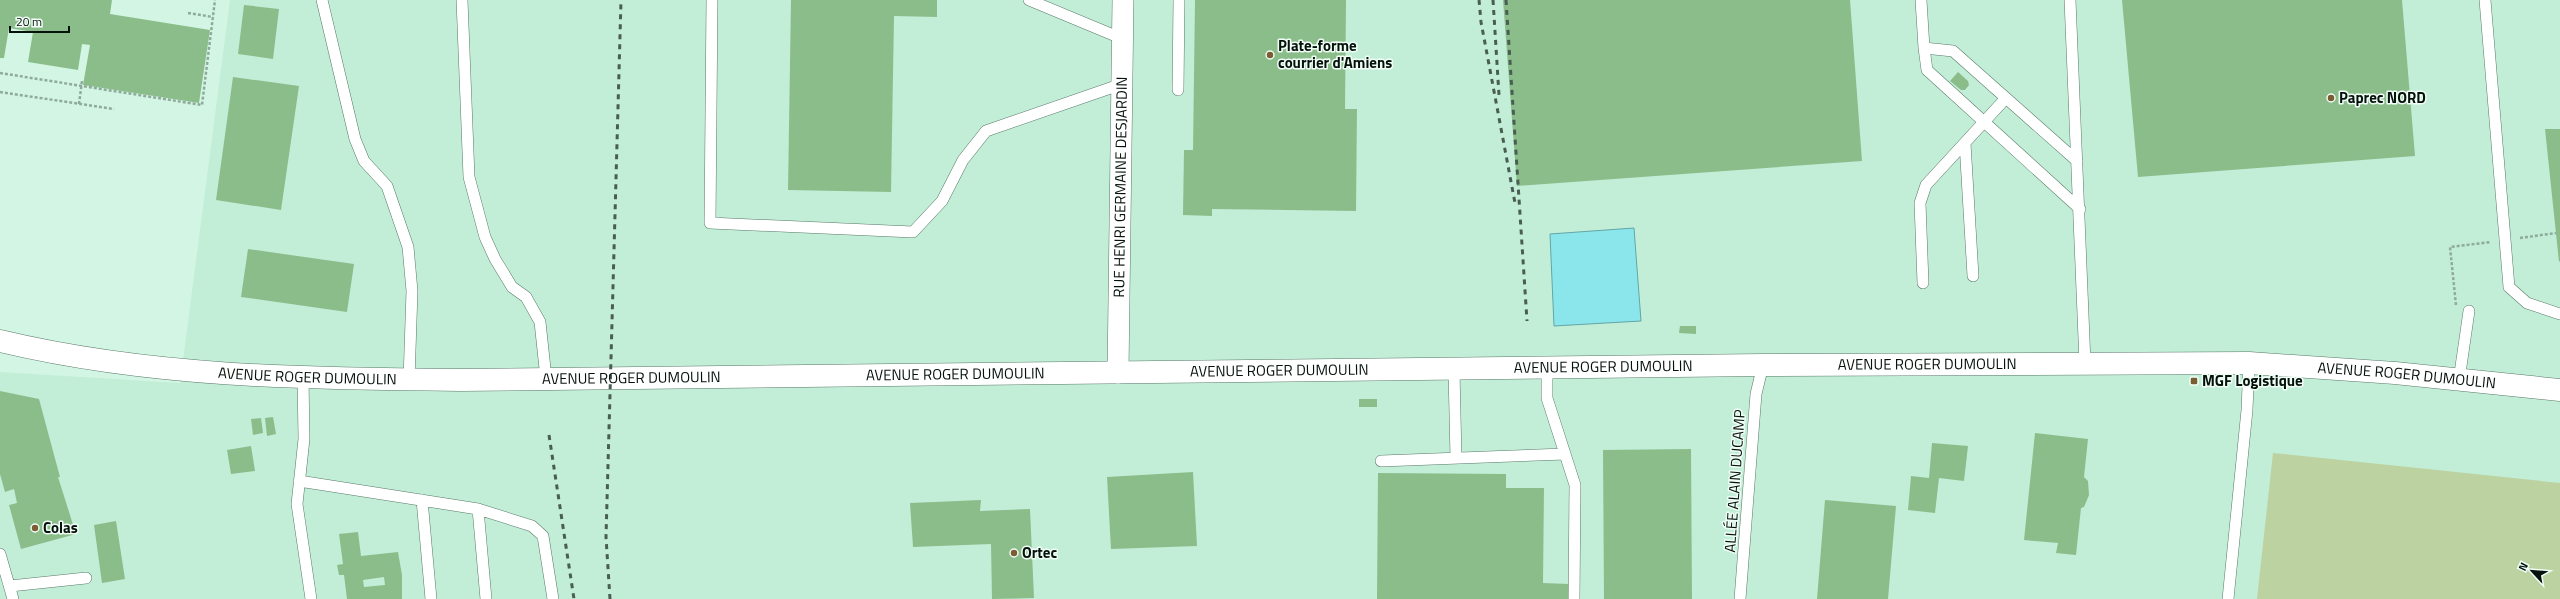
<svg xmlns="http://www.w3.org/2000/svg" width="2560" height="599" viewBox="0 0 2560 599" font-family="'Titillium Web',sans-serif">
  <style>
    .built { fill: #c2eed7 }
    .green { fill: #bdd2a1 }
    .water { fill: #8ae6ea; stroke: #62a6a7 }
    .building { fill: #8bbd8b; fill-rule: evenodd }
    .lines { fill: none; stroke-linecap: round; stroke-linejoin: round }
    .service-casing { stroke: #597969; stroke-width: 12 }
    .minor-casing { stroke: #597969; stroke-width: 22 }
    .secondary-casing { stroke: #597969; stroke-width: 23 }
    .path { stroke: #8faa9c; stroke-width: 2.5; stroke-dasharray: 3 2; stroke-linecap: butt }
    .service { stroke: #fff; stroke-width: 11 }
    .minor { stroke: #fff; stroke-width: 21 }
    .secondary { stroke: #fff; stroke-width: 22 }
    .rail { stroke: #495d53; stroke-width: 3; stroke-dasharray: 5 5; stroke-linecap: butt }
    .poi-dot { fill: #7c5c32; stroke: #f0fef6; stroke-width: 1.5 }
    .labels { text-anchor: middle; stroke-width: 3; stroke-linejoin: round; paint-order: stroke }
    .poi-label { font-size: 15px; font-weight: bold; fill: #05110b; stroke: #f0fef6; text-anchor: start }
    .street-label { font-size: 15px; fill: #05110b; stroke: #f0fef6 }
  </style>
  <rect width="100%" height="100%" fill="#d3f6e4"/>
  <path class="built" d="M230,0H2560V599H0V372L180,383Z"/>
  <path class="green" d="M2273,453L2560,483V599H2257Z"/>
  <path class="water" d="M1634,228L1641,321L1554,326L1550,234Z"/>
  <path class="building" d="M0,0H112L110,14L210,30L199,103L83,85L90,45L82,44L78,70L28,62L33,32L9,28L4,58H0Z
    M791,0H937V17L894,16L891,192L788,190Z
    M1195,0H1346L1345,109H1357L1356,211L1212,209V216L1183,215L1184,150H1193Z
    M1503,0H1850L1862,161L1517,186Z
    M2122,0H2402L2415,156L2138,177Z
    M244,5L279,9L273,59L238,54Z
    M1958,72L1968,81L1969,85L1965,90H1961L1950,81Z
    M233,77L299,86L281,210L216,200Z
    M2545,129H2560V261L2559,262Z
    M248,249L354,264L347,312L241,297Z
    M1680,326H1696V334L1679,333Z
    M0,391L39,399L60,477H58L76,534L21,549L9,505L17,503L14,489L5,492L0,474Z
    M1359,399H1377V407H1359Z
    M273,417L276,434L267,436L265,418Z
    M261,418L263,433L253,435L251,419Z
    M2035,433L2088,439L2084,477L2088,481L2089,495L2084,507L2081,508L2076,555L2056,553L2058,543L2024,540Z
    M1932,443L1968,446L1964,481L1939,478L1935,513L1908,510L1911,476L1929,478Z
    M251,446L255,471L231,474L227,450Z
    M1691,449L1692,599H1604L1603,450Z
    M1193,472L1197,546L1111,549L1107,477Z
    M1378,473L1506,474V488H1544L1543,583L1569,584V599H1377Z
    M981,500L980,511L1030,509L1034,598L992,599L991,544L913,547L910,503Z
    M1825,500L1896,506L1888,599H1817Z
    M116,521L125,579L102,583L94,525Z
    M358,532L361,556L398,552L402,575V599H347L344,575H339L337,565L343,564L339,534ZM384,577L385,585L364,587L363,580Z"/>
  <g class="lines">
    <g class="service-casing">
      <path id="service" d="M322,0L355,139L364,161L387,186L408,247L412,291L409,380
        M462,0L469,177L485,237L495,259L512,287L526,297L540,322L546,378
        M712,0L710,223L913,232L942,201L963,160L986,131L1122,84
        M1029,0L1123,39
        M1921,0L1924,48
        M2070,0L2085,363
        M2485,0L2509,287L2527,303L2560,314
        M1178,90L1179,0
        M1965,143L1973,276
        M2077,161L1953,51L1924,48L1927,70L2080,209
        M1923,283L1920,203L1926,185L2006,98
        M1547,369V398L1575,485L1574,599
        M1454,371L1456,458
        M303,377L304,439L297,504L311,599
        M2459,380L2469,311
        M1381,461L1565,454
        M299,481L478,509L486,599
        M422,500L431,599
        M478,509L532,526L543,536L553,599
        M0,554L13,599
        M10,586L86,578
        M1740,599L1756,394L1763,365
        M2228,599L2247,410L2249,363"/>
    </g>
    <g class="minor-casing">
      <g id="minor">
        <path id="s1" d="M1118,373L1123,0"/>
      </g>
    </g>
    <g class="secondary-casing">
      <g id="secondary">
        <path id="s2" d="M0,341C150,377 307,379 460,380L1763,365L2249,363L2395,373L2560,390"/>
      </g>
    </g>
    <path class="path" d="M188,13L213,17
      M0,73L202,105L215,0
      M0,92L114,109
      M79,104L82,81
      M2520,238L2556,233
      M2456,305L2450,247L2491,242"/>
    <use href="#service" class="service"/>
    <use href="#minor" class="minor"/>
    <use href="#secondary" class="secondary"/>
    <path class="rail" d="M1479,0L1481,22L1515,203
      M1493,0L1499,95
      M1506,0L1527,321
      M549,435L574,599
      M610,599L606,537L621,0"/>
  </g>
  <g class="poi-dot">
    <circle cx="1270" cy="55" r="4"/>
    <circle cx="2331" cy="98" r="4"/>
    <rect x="2190" y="377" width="8" height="8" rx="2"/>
    <circle cx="35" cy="528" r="4"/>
    <circle cx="1014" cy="553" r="4"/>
  </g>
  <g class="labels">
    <g class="poi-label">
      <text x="1278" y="51">Plate-forme<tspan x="1278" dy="17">courrier d'Amiens</tspan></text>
      <text x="2339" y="103">Paprec NORD</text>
      <text x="2202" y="386">MGF Logistique</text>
      <text x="43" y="533">Colas</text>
      <text x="1022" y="558">Ortec</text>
    </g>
    <g class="street-label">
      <text dy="5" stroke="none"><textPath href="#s1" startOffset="186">RUE HENRI GERMAINE DESJARDIN</textPath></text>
      <text dy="5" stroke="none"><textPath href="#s2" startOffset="1930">AVENUE ROGER DUMOULIN</textPath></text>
      <text dy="5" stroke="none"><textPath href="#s2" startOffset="1606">AVENUE ROGER DUMOULIN</textPath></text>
      <text dy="5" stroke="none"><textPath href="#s2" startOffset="1282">AVENUE ROGER DUMOULIN</textPath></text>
      <text dy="5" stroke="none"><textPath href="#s2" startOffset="310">AVENUE ROGER DUMOULIN</textPath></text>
      <text dy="5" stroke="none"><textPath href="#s2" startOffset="2410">AVENUE ROGER DUMOULIN</textPath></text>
      <text dy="5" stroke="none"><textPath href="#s2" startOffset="958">AVENUE ROGER DUMOULIN</textPath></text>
      <text dy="5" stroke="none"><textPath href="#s2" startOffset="634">AVENUE ROGER DUMOULIN</textPath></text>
      <text transform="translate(1735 481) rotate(-86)" y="5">ALLÉE ALAIN DUCAMP</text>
    </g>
  </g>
  <g transform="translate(2532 571) rotate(296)" stroke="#f0fef6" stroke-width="3" paint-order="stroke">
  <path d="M0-3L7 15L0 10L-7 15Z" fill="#05110b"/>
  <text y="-6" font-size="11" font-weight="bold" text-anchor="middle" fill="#05110b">N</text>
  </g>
  <path d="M10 26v6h59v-6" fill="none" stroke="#05110b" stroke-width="2"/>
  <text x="16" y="26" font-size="12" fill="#05110b" stroke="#f0fef6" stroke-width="3" paint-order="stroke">20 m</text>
</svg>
